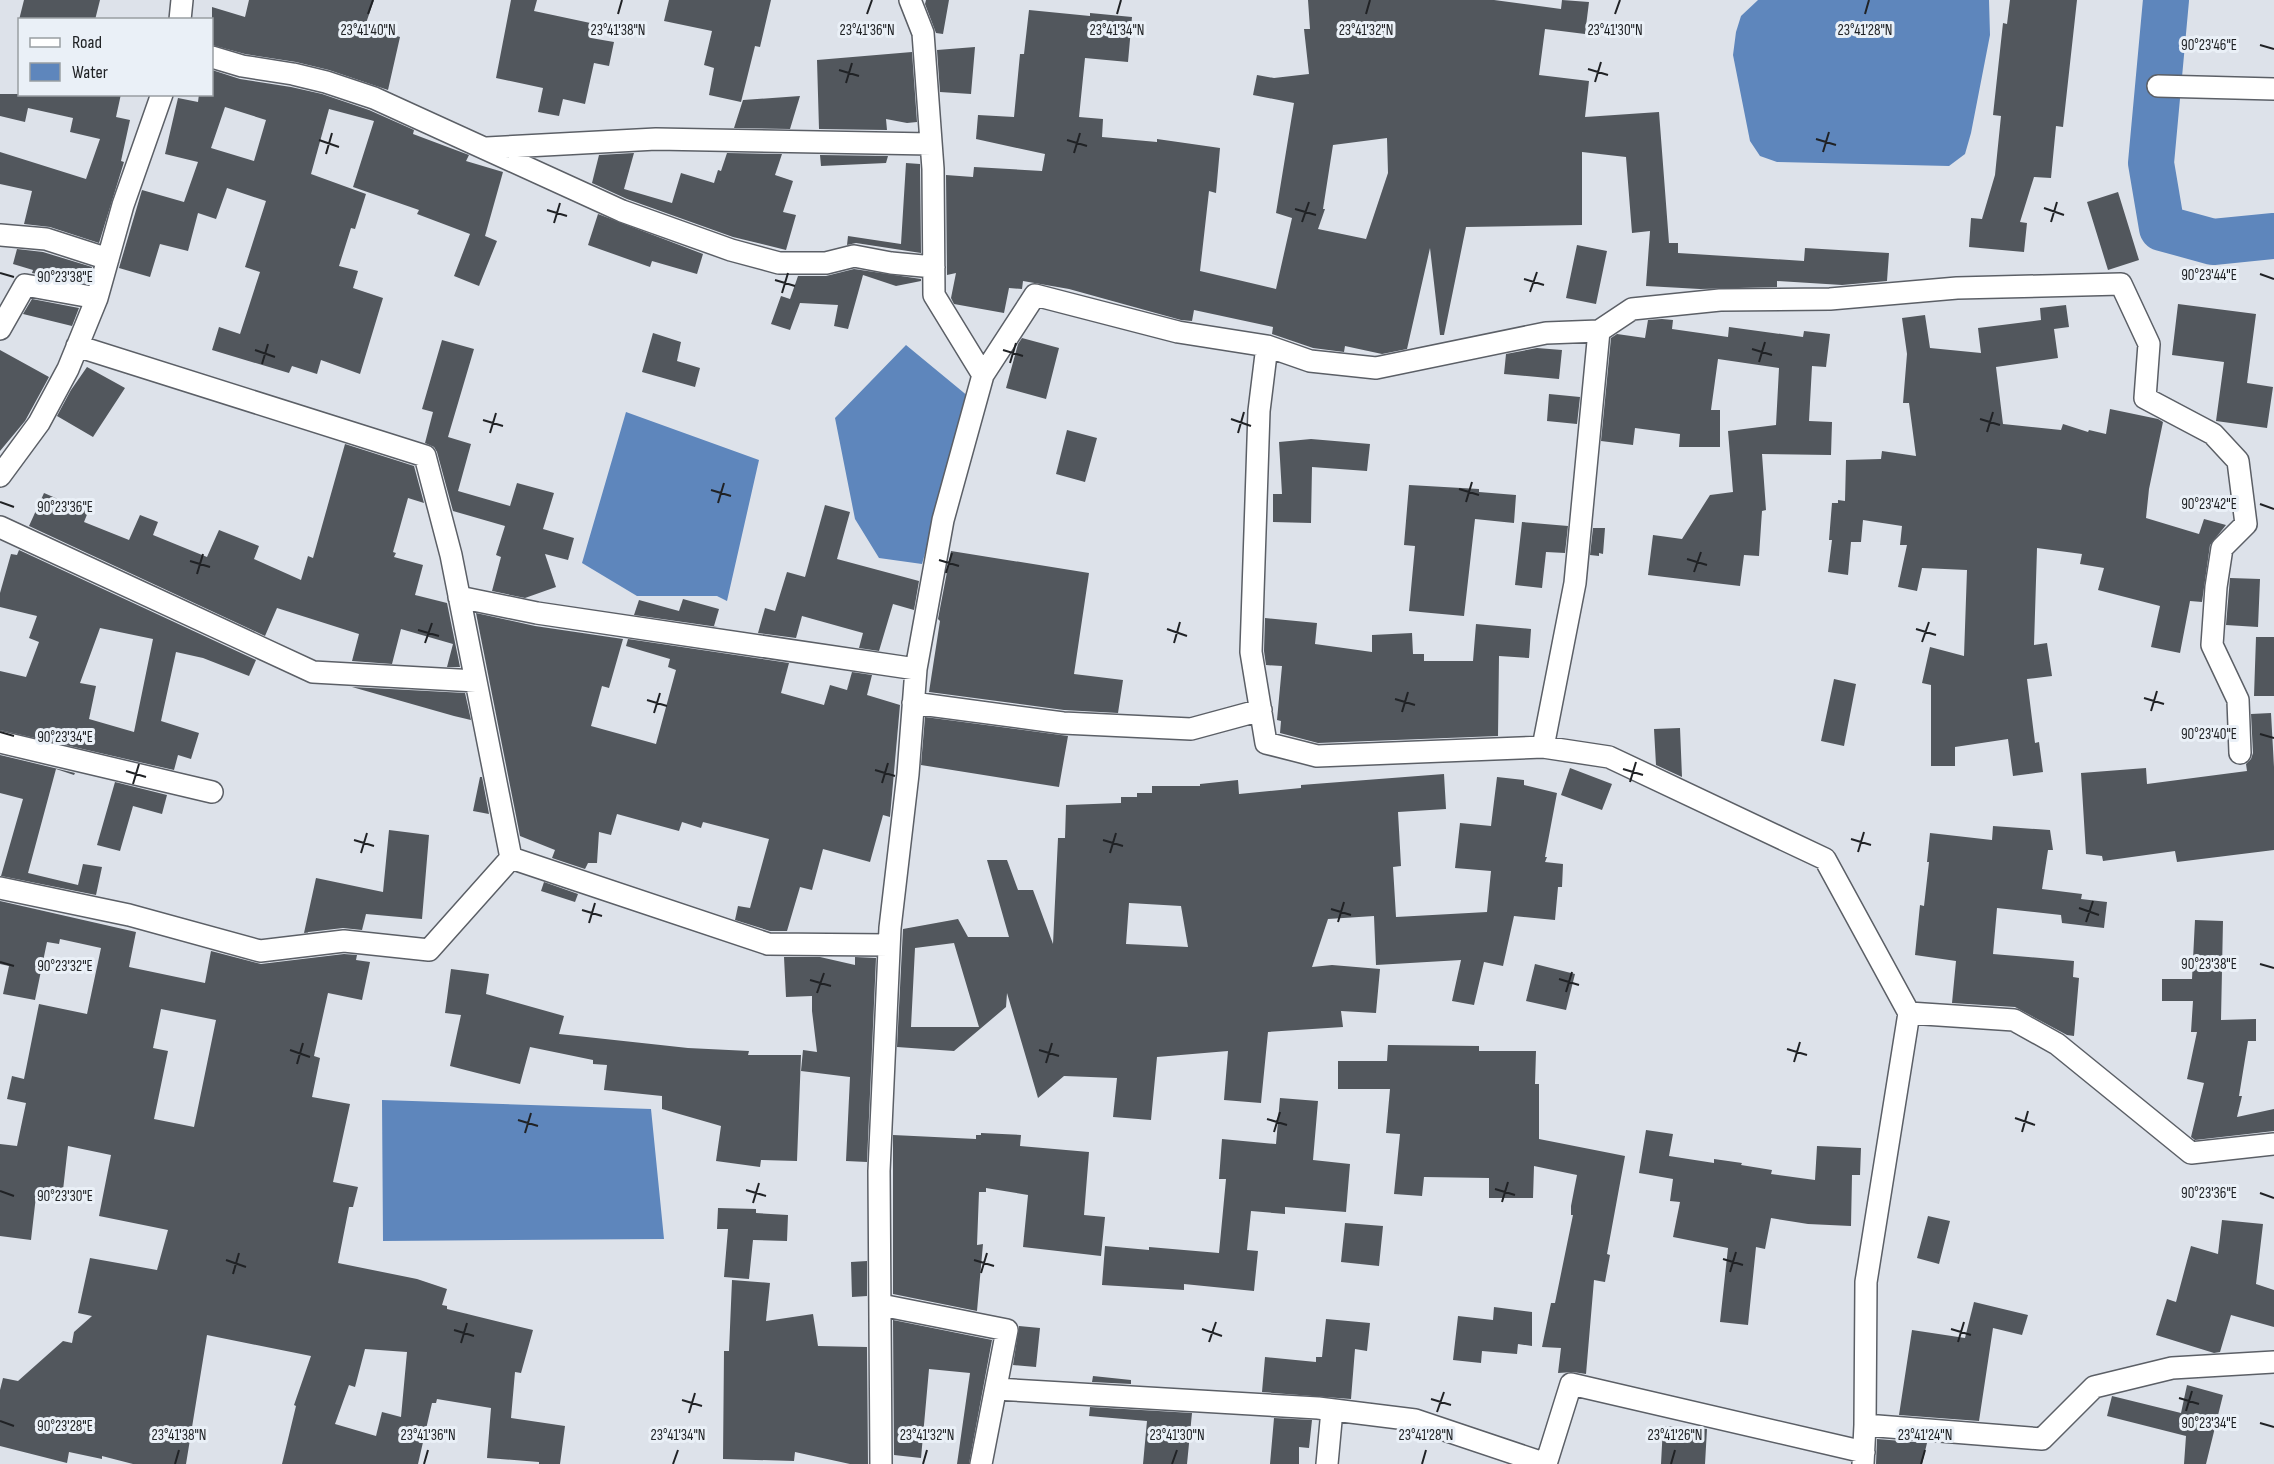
<svg xmlns="http://www.w3.org/2000/svg" width="2274" height="1464" viewBox="0 0 2274 1464" font-family="'Sofia Sans Condensed',sans-serif">
  <style>
    .water { fill: #5e86bc }
    .lines { fill: none; stroke-linecap: round; stroke-linejoin: round }
    .river { stroke: #5e86bc; stroke-width: 46 }
    .building { fill: #52575d; fill-rule: evenodd }
    .street-casing { stroke: #5b5f66; stroke-width: 24 }
    .street { stroke: #fff; stroke-width: 21 }
    .ticks { fill: none; stroke: #202225; stroke-width: 2 }
    .ticks-label { font-size: 15px; text-anchor: middle; fill: #202225; stroke: #eaf0f7; stroke-width: 6; stroke-linejoin: round; paint-order: stroke }
  </style>
  <rect width="100%" height="100%" fill="#dde2ea"/>
  <path class="water" d="M1758,0H1989L1990,35L1971,133L1965,154L1949,166L1777,162L1760,156L1750,141L1733,55L1736,32L1741,16Z
    M906,345L969,397L922,564L879,558L855,519L835,418Z
    M626,412L759,460L727,601L717,596H637L582,563Z
    M382,1100L651,1109L664,1239L383,1241Z"/>
  <g class="lines">
    <path class="river" d="M2166,0L2151,163L2162,228L2213,242L2274,236"/>
  </g>
  <path class="building" d="M24,0H100L95,20H19Z
    M249,0H374L365,26L400,37L388,90L329,70L296,62L245,54L212,45V7L245,17Z
    M511,0H537L534,11L595,24L591,38L614,42L609,66L594,63L585,104L563,99L559,116L538,112L543,88L496,78Z
    M669,0H771L760,47L755,46L741,102L709,95L714,68L704,65L712,31L664,21Z
    M926,0H949L943,34L936,33L925,4Z
    M1308,0H1494L1561,9L1562,0L1589,2L1585,34L1545,29L1539,75L1589,81L1585,117L1659,112L1669,243H1678V253L1804,261L1805,248L1889,253L1887,281L1842,285L1777,281V287L1700,289L1646,286L1650,231L1632,233L1626,157L1582,152V225L1466,227L1444,335H1440L1430,248L1407,349L1382,354L1345,346L1344,352L1313,348L1272,334L1273,327L1194,310L1192,321L1181,320L1069,289L1023,281L1022,289L1009,288L1004,313L954,304L951,298L956,273L947,275L946,175L973,177L974,167L1042,171L1045,154L976,139L978,115L1014,117L1020,54H1024L1029,10L1090,16V13L1132,17L1128,62L1085,58L1079,117L1103,119L1102,137L1157,142V139L1220,148L1216,193L1209,191L1200,271L1276,289L1292,218L1276,213L1294,103L1253,95L1257,75L1274,78L1309,74L1304,29H1310ZM1387,138L1388,173L1366,239L1318,229L1325,209H1323L1333,145Z
    M2010,0H2077L2063,127L2056,126L2051,178L2034,177L2020,222L2027,223L2024,252L1969,247L1971,218L1982,219L1995,175L2001,116L1993,115L2003,23L2007,24Z
    M975,47L971,94L940,92L937,50Z
    M912,52L917,122L907,123L886,119L887,130L819,129L817,60Z
    M212,70L240,79L291,87L322,94L369,110L414,130L413,134L469,155L466,161L503,172L485,236L497,241L479,286L454,276L470,234L417,214L419,210L353,187L374,121L329,109L311,174L366,194L355,229L351,228L339,266L358,271L353,288L383,298L360,374L321,360L317,374L292,366L289,373L212,350L219,327L240,334L260,272L245,267L266,201L227,188L216,219L198,213L188,251L160,244L150,277L119,268L142,190L184,202L198,162L165,154L178,98L198,102L199,94H212ZM225,107L266,120L254,161L211,148Z
    M0,94H121L116,117L130,120L121,161L124,162L99,243L50,227L24,224L32,191L0,184V152L86,179L100,139L70,132L73,118L28,108L25,122L0,116Z
    M800,96L790,129L734,128L743,100Z
    M634,153L624,189L672,203L681,173L714,183L718,170L721,171L727,153L782,154L775,175L793,181L783,212L796,215L786,250L733,237L627,199L592,183L599,155Z
    M820,155L888,156L886,163L821,166Z
    M906,163L920,164L921,253L856,243L847,245L848,236L901,244Z
    M2118,192L2139,260L2108,270L2087,202Z
    M598,214L703,254L697,274L652,261L650,267L588,245Z
    M1577,245L1607,251L1596,304L1566,298Z
    M17,249L43,252L92,267L88,283L32,273L33,270L13,264Z
    M854,269L921,279V281L896,286L863,275L848,329L834,326L838,305L800,303L790,330L771,324L781,296L790,299L798,276H826Z
    M32,299L79,308L72,326L23,314Z
    M2178,304L2256,314L2247,383L2273,387L2267,428L2216,421L2224,362L2172,355Z
    M2066,305L2069,327L2054,329L2058,358L1996,367L2003,424L2061,430L2063,424L2088,432L2089,430L2106,434L2110,409L2158,419L2163,422L2149,489L2146,518L2199,534L2204,519L2226,525L2210,545L2202,602L2190,601L2180,653L2151,647L2160,606L2098,590L2104,568L2080,564L2082,554L2037,548L2034,645L2047,643L2052,676L2027,679L2035,743L2039,742L2043,772L2013,776L2008,739L1955,747V766H1931V685L1922,683L1930,647L1964,656L1967,570L1922,568L1917,591L1898,587L1907,545H1900L1902,526L1863,520L1861,542H1851L1848,575L1828,572L1832,540H1829L1832,503H1838V500L1845,501L1846,460L1881,459L1882,451L1916,456L1909,403H1903L1907,354L1902,318L1925,315L1930,348L1981,353L1978,328L2041,320L2040,308Z
    M1662,319L1673,320L1672,329L1728,337L1729,327L1803,337L1804,331L1830,334L1826,367L1812,366L1809,421L1832,422L1831,455L1762,454L1766,510L1762,511L1759,556L1744,555L1740,586L1648,575L1653,535L1682,539L1710,495L1733,492L1728,431L1776,425L1779,368L1718,359L1711,410H1720V447H1679L1680,434L1635,428L1633,445L1601,441L1611,338L1617,334L1645,338L1648,320Z
    M653,333L681,342L677,361L700,368L695,387L642,372Z
    M1022,338L1059,348L1046,399L1006,388L1018,344Z
    M442,340L474,349L448,437L471,444L458,491L510,506L517,483L554,493L543,529L574,538L568,560L545,554L556,587L525,598L492,591L501,557L496,555L505,526L453,511L437,452L434,447L425,443L433,412L422,409Z
    M1537,348L1562,350L1559,379L1504,374L1506,354Z
    M0,350L49,377L25,421L0,451Z
    M87,367L125,388L93,437L57,416L71,390Z
    M1549,394L1580,397L1577,424L1547,421Z
    M1067,430L1097,438L1085,482L1056,474Z
    M1311,439L1370,444L1367,471L1312,467L1311,523L1273,522V494H1282L1279,442Z
    M345,444L414,466L424,503L408,498L393,552L396,553L394,557L423,565L415,595L447,603L460,667H447L453,644L401,629L392,664L352,661L359,634L277,608L265,636L29,526L44,493L88,512L84,522L129,540L140,515L158,522L153,535L207,557L219,530L259,546L254,559L301,580L308,556L313,558Z
    M1409,485L1479,489V492L1516,495L1514,523L1475,519L1464,616L1409,611L1415,546L1404,545Z
    M825,505L850,512L837,559L919,581L914,610L893,604L879,651L859,648L863,633L802,616L796,638L758,633L765,608L775,611L787,572L805,577Z
    M1522,522L1568,526L1565,553L1546,552L1542,588L1515,585Z
    M1593,528H1605L1603,554L1599,553V556L1590,555Z
    M19,550L256,660L249,676L203,658L176,652L161,721L199,733L191,759L178,755L174,770L0,730V671L26,677L39,642L29,638L37,616L0,607V593L11,554L17,555ZM100,628L153,639L134,732L89,719L96,686L80,683Z
    M951,551L1089,573L1074,674L1123,680L1118,713L1064,710L929,692L940,621L938,619Z
    M2230,578L2260,579L2258,627L2226,625Z
    M683,599L719,609L714,626L718,627L634,615L639,600L679,611Z
    M476,613L535,626L623,639L609,688L602,686L591,726L656,744L676,670L668,667L670,659L626,646L628,639L789,663L781,693L824,705L830,685L847,690L852,672L872,675L867,695L900,705L890,817L883,815L870,862L823,849L812,890L800,887L787,931H770L735,920L738,906L750,908L769,839L703,822L701,828L682,822L679,831L617,814L611,835L599,832L597,863H588L585,869L552,858L555,850L520,836Z
    M1265,618L1317,623L1315,644L1372,652V635L1412,633L1413,654H1424V661H1473L1476,624L1531,629L1529,658L1499,656L1498,736L1318,743L1280,733L1281,721L1277,720L1282,666L1266,665L1264,651Z
    M2256,637H2274V696H2254Z
    M1834,679L1856,684L1844,746L1821,741Z
    M352,687L465,693L471,720L454,716Z
    M2271,713L2274,767V850L2177,862L2175,851L2103,861L2102,856L2086,854L2081,773L2146,768L2147,784L2247,771L2246,764L2251,759L2253,753L2251,714Z
    M925,717L1068,736L1059,787L921,765Z
    M1680,728L1682,777L1656,765L1654,729Z
    M0,755L75,773L74,775L56,769L28,873L78,885L83,864L102,867L96,895L1,876L23,799L0,793Z
    M1570,768L1612,784L1602,810L1561,795Z
    M1444,774L1446,809L1398,812L1401,866L1393,867L1396,917L1487,912L1491,871L1455,868L1460,823L1491,826L1497,777L1524,780V785L1557,793L1545,857H1547L1545,862L1563,864L1562,887H1558L1555,920L1514,916L1503,966L1484,962L1474,1005L1452,1001L1461,960L1376,965L1374,916L1328,919L1312,967L1332,965L1380,969L1376,1013L1341,1011L1343,1027L1268,1032L1261,1103L1224,1100L1228,1051L1157,1057L1151,1120L1113,1117L1117,1078L1064,1076L1038,1098L1007,993L1006,1007L954,1051L897,1047L903,929L958,919L968,937H1009L987,860H1007L1018,890H1033L1053,944L1058,838H1065L1066,805L1121,803V797H1137V793H1152V786H1200V784L1238,780L1239,794L1301,788V785ZM1129,903L1181,906L1188,947L1126,944ZM954,943L979,1027H911L915,948Z
    M480,777H482L489,814L473,811Z
    M115,782L167,795L162,814L133,806L120,851L97,845Z
    M1993,826L2050,830L2053,850H2048L2042,889L2082,894L2081,899L2107,902L2104,928L2062,923L2061,915L1997,908L1993,954L2074,961L2073,977L2079,978L2074,1036L2067,1035L2015,1007L1952,1003L1956,961L1915,955L1920,905L1924,906L1929,862H1927L1930,833L1992,840Z
    M389,830L429,835L422,919L366,914L362,930L343,928L300,933H304L316,878L383,892Z
    M544,882L578,894L575,902L541,891Z
    M0,901L136,932L129,967L205,983L211,951L261,964L344,954L357,955L356,960L370,962L362,1000L328,993L314,1056L320,1058L312,1097L350,1104L333,1182L358,1187L353,1207H349L338,1263L417,1279L447,1289L442,1305L447,1306V1309L533,1330L521,1373L515,1372L511,1418L565,1426L560,1464H539V1462L487,1458L491,1408L437,1399L436,1403H432L418,1464H282L296,1406L294,1405L311,1356L207,1335L186,1464H133L102,1456V1459L69,1452L67,1463L0,1446V1390L3,1378L18,1381L63,1341L72,1343L74,1332L92,1316L78,1313L90,1258L157,1270L168,1230L99,1216L111,1155L68,1146L62,1199L36,1196L31,1240L0,1236V1144L17,1146L26,1103L7,1099L12,1076L24,1079L39,1004L87,1014L101,948L60,939L59,944L47,942L35,1000L3,994L9,966L0,964ZM161,1009L216,1020L194,1127L154,1119L168,1051L153,1048ZM365,1349L407,1352L401,1417L382,1412L376,1436L335,1424L349,1385L355,1387Z
    M2195,920L2223,921L2221,1020L2256,1019V1041H2248L2239,1096H2242L2237,1117L2274,1109V1131L2195,1140L2191,1137L2204,1083L2187,1079L2197,1032H2191L2193,1001H2162V979H2192Z
    M784,957H820L855,965V957L876,958L867,1162L846,1161L850,1077L801,1071L803,1050L817,1052L812,1011V996L786,997Z
    M1535,964L1575,974L1566,1010L1526,1001Z
    M451,969L489,974L486,994L564,1016L559,1034L688,1048L749,1051L748,1055H801L797,1161L761,1160L760,1167L716,1161L721,1126L662,1109V1096L604,1090L607,1065L593,1064V1060L530,1047L520,1084L450,1066L461,1015L445,1013Z
    M1388,1045L1479,1046V1051H1536L1535,1084H1539V1139L1625,1156L1607,1254L1610,1255L1605,1282L1594,1280L1586,1374L1573,1372L1558,1373L1561,1348L1542,1347L1551,1303H1555L1573,1215H1571V1206L1577,1175L1534,1166L1533,1198H1489V1178L1424,1177L1422,1196L1394,1194L1400,1134L1386,1133L1390,1089H1338V1061H1387Z
    M1280,1098L1318,1101L1313,1160L1350,1164L1346,1212L1285,1207V1214L1251,1211L1247,1250L1258,1251L1254,1291L1184,1284V1290L1102,1285L1105,1246L1149,1250V1247L1219,1253L1226,1179H1219L1222,1139L1276,1144Z
    M1646,1130L1673,1134L1669,1156L1714,1163V1159L1742,1163L1741,1165L1772,1170L1771,1174L1815,1180L1817,1146L1861,1148L1860,1175H1852L1851,1226L1808,1224L1771,1218L1765,1249L1756,1247L1748,1325L1720,1322L1728,1248L1673,1237L1680,1202L1670,1201L1673,1179L1639,1173Z
    M981,1133L1021,1135L1020,1146L1089,1152L1084,1215L1105,1217L1101,1256L1023,1247L1028,1195L986,1188V1192H979L977,1245L983,1244L977,1311L893,1294V1135L976,1139V1135H981Z
    M718,1208L756,1209V1213L788,1215L787,1241L753,1240L749,1279L724,1277L728,1229H717Z
    M1928,1216L1950,1221L1939,1264L1917,1258Z
    M2222,1220L2263,1224L2256,1284L2274,1290V1327L2231,1315L2220,1352L2214,1353L2156,1335L2167,1299L2176,1302L2191,1246L2218,1254Z
    M1345,1223L1383,1226L1379,1266L1341,1262Z
    M867,1261V1296L852,1297L851,1262Z
    M732,1280L770,1283L766,1321L813,1314L818,1346L867,1347L868,1464H850L795,1452L794,1461L723,1459L724,1351H729Z
    M1974,1302L2028,1315L2022,1335L1993,1328L1979,1421L1899,1415L1912,1330L1965,1338Z
    M1494,1307L1532,1312V1346L1518,1344L1517,1354L1482,1351L1481,1363L1453,1360L1458,1316L1493,1320Z
    M1326,1319L1370,1323L1367,1351L1355,1349L1351,1399L1262,1392L1265,1357L1316,1362V1357H1322Z
    M893,1320L992,1340L969,1464H957L970,1373L929,1369L921,1458L894,1455Z
    M1019,1326L1040,1328L1036,1367L1013,1365Z
    M1093,1376L1131,1380V1384L1092,1382Z
    M2187,1385L2223,1395L2206,1464H2184L2186,1436L2107,1416L2112,1396L2181,1413Z
    M1090,1407L1192,1413L1187,1464H1143L1147,1421L1089,1416Z
    M1274,1418L1312,1420L1309,1448L1299,1447V1464H1270Z
    M1663,1426L1707,1429L1705,1464H1661Z
    M1877,1439L1927,1443L1922,1464H1876Z"/>
  <g class="lines">
    <g class="street-casing">
      <path id="street" d="M180,20L182,0
        M212,57L242,66L293,74L326,82L374,98L622,211L731,250L779,263H826L854,256L891,263L934,267
        M2158,86L2274,89
        M487,148L656,139L931,144
        M0,235L46,239L108,259
        M0,329L25,285L97,298
        M77,346L425,456L451,555L511,858L768,944L889,945
        M1267,346L1310,361L1376,368L1546,333L1599,331L1632,309L1720,300L1830,299L1957,288L2121,284L2149,344L2145,398L2213,434L2238,461L2246,524L2222,548L2216,587L2212,645L2238,700L2240,753
        M983,375L1035,295L1178,332L1267,346L1259,411L1251,652L1266,743L1317,756L1543,747L1609,757L1825,859L1909,1013L2014,1020L2057,1044L2191,1153L2274,1144
        M0,476L39,423L68,369L97,298L123,205L162,94
        M0,527L313,672L476,681
        M459,597L537,613L916,669
        M913,703L1063,723L1191,729L1261,710
        M0,742L212,792
        M1543,747L1575,583L1599,331
        M0,888L129,915L260,951L344,941L429,950L511,858
        M881,1305L1007,1330L981,1464
        M996,1389L1318,1408L1415,1420L1546,1464L1571,1384L1864,1452
        M1865,1425L2042,1439L2094,1387L2172,1368L2274,1362
        M881,1464L879,1171L890,928L908,774L916,669L943,520L983,375L934,295L933,169L923,33L910,0
        M1327,1464L1332,1410
        M1863,1464L1865,1425L1866,1282L1909,1013"/>
    </g>
    <use href="#street" class="street"/>
  </g>
  <path class="ticks" d="M368,14L373,0M618,14L622,0M867,14L872,0M1117,14L1121,0M1366,14L1370,0M1615,14L1620,0M1865,14L1869,0M2260,45L2274,49M1588,69L1608,75M839,70L859,76M1595,82L1601,62M846,83L852,63M1816,139L1836,145M319,140L339,147M1067,140L1087,146M1823,152L1829,132M1074,153L1080,133M326,154L332,133M2044,208L2064,215M1295,209L1316,215M547,210L567,216M1302,222L1309,202M2051,222L2057,202M554,223L560,203M0,273L14,277M2260,274L2274,279M1524,279L1544,285M775,280L795,286M1530,292L1537,272M782,293L788,273M1752,349L1772,355M255,350L275,357M1003,350L1023,356M1759,362L1765,342M1010,363L1016,343M262,364L268,344M1231,419L1251,426M1980,419L2000,425M483,420L503,426M1987,432L1993,412M490,433L496,413M1238,433L1244,412M1459,489L1479,495M711,490L731,496M0,502L14,507M1466,502L1472,482M718,503L724,483M2260,504L2274,509M1687,559L1707,565M939,560L959,566M190,561L210,567M1694,572L1701,552M946,573L952,553M197,574L203,554M1167,629L1187,636M1916,629L1936,635M418,630L439,636M1922,642L1929,622M425,643L432,623M1174,643L1180,622M2144,698L2164,704M1395,699L1415,705M647,700L667,706M2151,711L2157,691M1402,712L1408,692M654,713L660,693M0,732L14,736M2260,734L2274,738M1623,769L1643,775M875,770L895,776M126,771L146,777M1630,782L1636,762M882,783L888,763M133,784L139,764M1851,839L1871,845M354,840L374,846M1103,840L1123,846M1858,852L1864,832M361,853L367,833M1110,853L1116,833M2079,908L2099,915M1331,909L1351,915M582,910L602,916M1338,922L1344,902M2086,922L2093,901M589,923L595,903M0,962L14,966M2260,964L2274,968M1559,979L1579,985M810,980L831,986M1566,992L1572,972M817,993L824,973M1787,1049L1807,1055M290,1050L310,1057M1039,1050L1059,1056M1794,1062L1800,1042M1046,1063L1052,1043M297,1064L303,1043M2015,1118L2035,1125M1267,1119L1287,1125M518,1120L538,1126M1274,1132L1280,1112M2022,1132L2028,1111M525,1133L531,1113M1495,1189L1515,1195M746,1190L766,1196M0,1191L14,1196M2260,1193L2274,1198M1502,1202L1508,1182M753,1203L759,1183M1723,1259L1743,1265M226,1260L246,1267M974,1260L994,1266M1730,1272L1736,1252M981,1273L987,1253M233,1274L239,1253M1202,1329L1222,1336M1951,1329L1971,1335M454,1330L474,1336M1209,1342L1216,1322M1958,1342L1964,1322M461,1343L467,1323M2179,1398L2199,1404M1431,1399L1451,1405M682,1400L702,1406M2186,1411L2192,1391M1437,1412L1444,1392M689,1413L695,1393M0,1421L14,1426M2260,1423L2274,1427M175,1464L179,1450M424,1464L428,1450M673,1464L678,1450M923,1464L927,1450M1172,1464L1177,1450M1422,1464L1426,1450M1671,1464L1675,1450M1921,1464L1925,1450"/>
  <g class="ticks-label">
    <text x="368" y="35">23°41'40"N</text>
    <text x="618" y="35">23°41'38"N</text>
    <text x="867" y="35">23°41'36"N</text>
    <text x="1117" y="35">23°41'34"N</text>
    <text x="1366" y="35">23°41'32"N</text>
    <text x="1615" y="35">23°41'30"N</text>
    <text x="1865" y="35">23°41'28"N</text>
    <text x="2209" y="50">90°23'46"E</text>
    <text x="2209" y="280">90°23'44"E</text>
    <text x="65" y="282">90°23'38"E</text>
    <text x="2209" y="509">90°23'42"E</text>
    <text x="65" y="512">90°23'36"E</text>
    <text x="2209" y="739">90°23'40"E</text>
    <text x="65" y="742">90°23'34"E</text>
    <text x="2209" y="969">90°23'38"E</text>
    <text x="65" y="971">90°23'32"E</text>
    <text x="2209" y="1198">90°23'36"E</text>
    <text x="65" y="1201">90°23'30"E</text>
    <text x="2209" y="1428">90°23'34"E</text>
    <text x="65" y="1431">90°23'28"E</text>
    <text x="179" y="1440">23°41'38"N</text>
    <text x="428" y="1440">23°41'36"N</text>
    <text x="678" y="1440">23°41'34"N</text>
    <text x="927" y="1440">23°41'32"N</text>
    <text x="1177" y="1440">23°41'30"N</text>
    <text x="1426" y="1440">23°41'28"N</text>
    <text x="1675" y="1440">23°41'26"N</text>
    <text x="1925" y="1440">23°41'24"N</text>
  </g>
  <rect x="18" y="18" width="195" height="78" fill="#eaf0f7" stroke="#999ea3" stroke-width="1.5"/>
  <rect x="30" y="38" width="30" height="9" fill="#ffffff" stroke="#999ea3" stroke-width="1.5"/>
  <text x="72" y="48" font-size="18" fill="#202225">Road</text>
  <rect x="30" y="63" width="30" height="18" fill="#5e86bc" stroke="#999ea3" stroke-width="1.5"/>
  <text x="72" y="78" font-size="18" fill="#202225">Water</text>
</svg>
